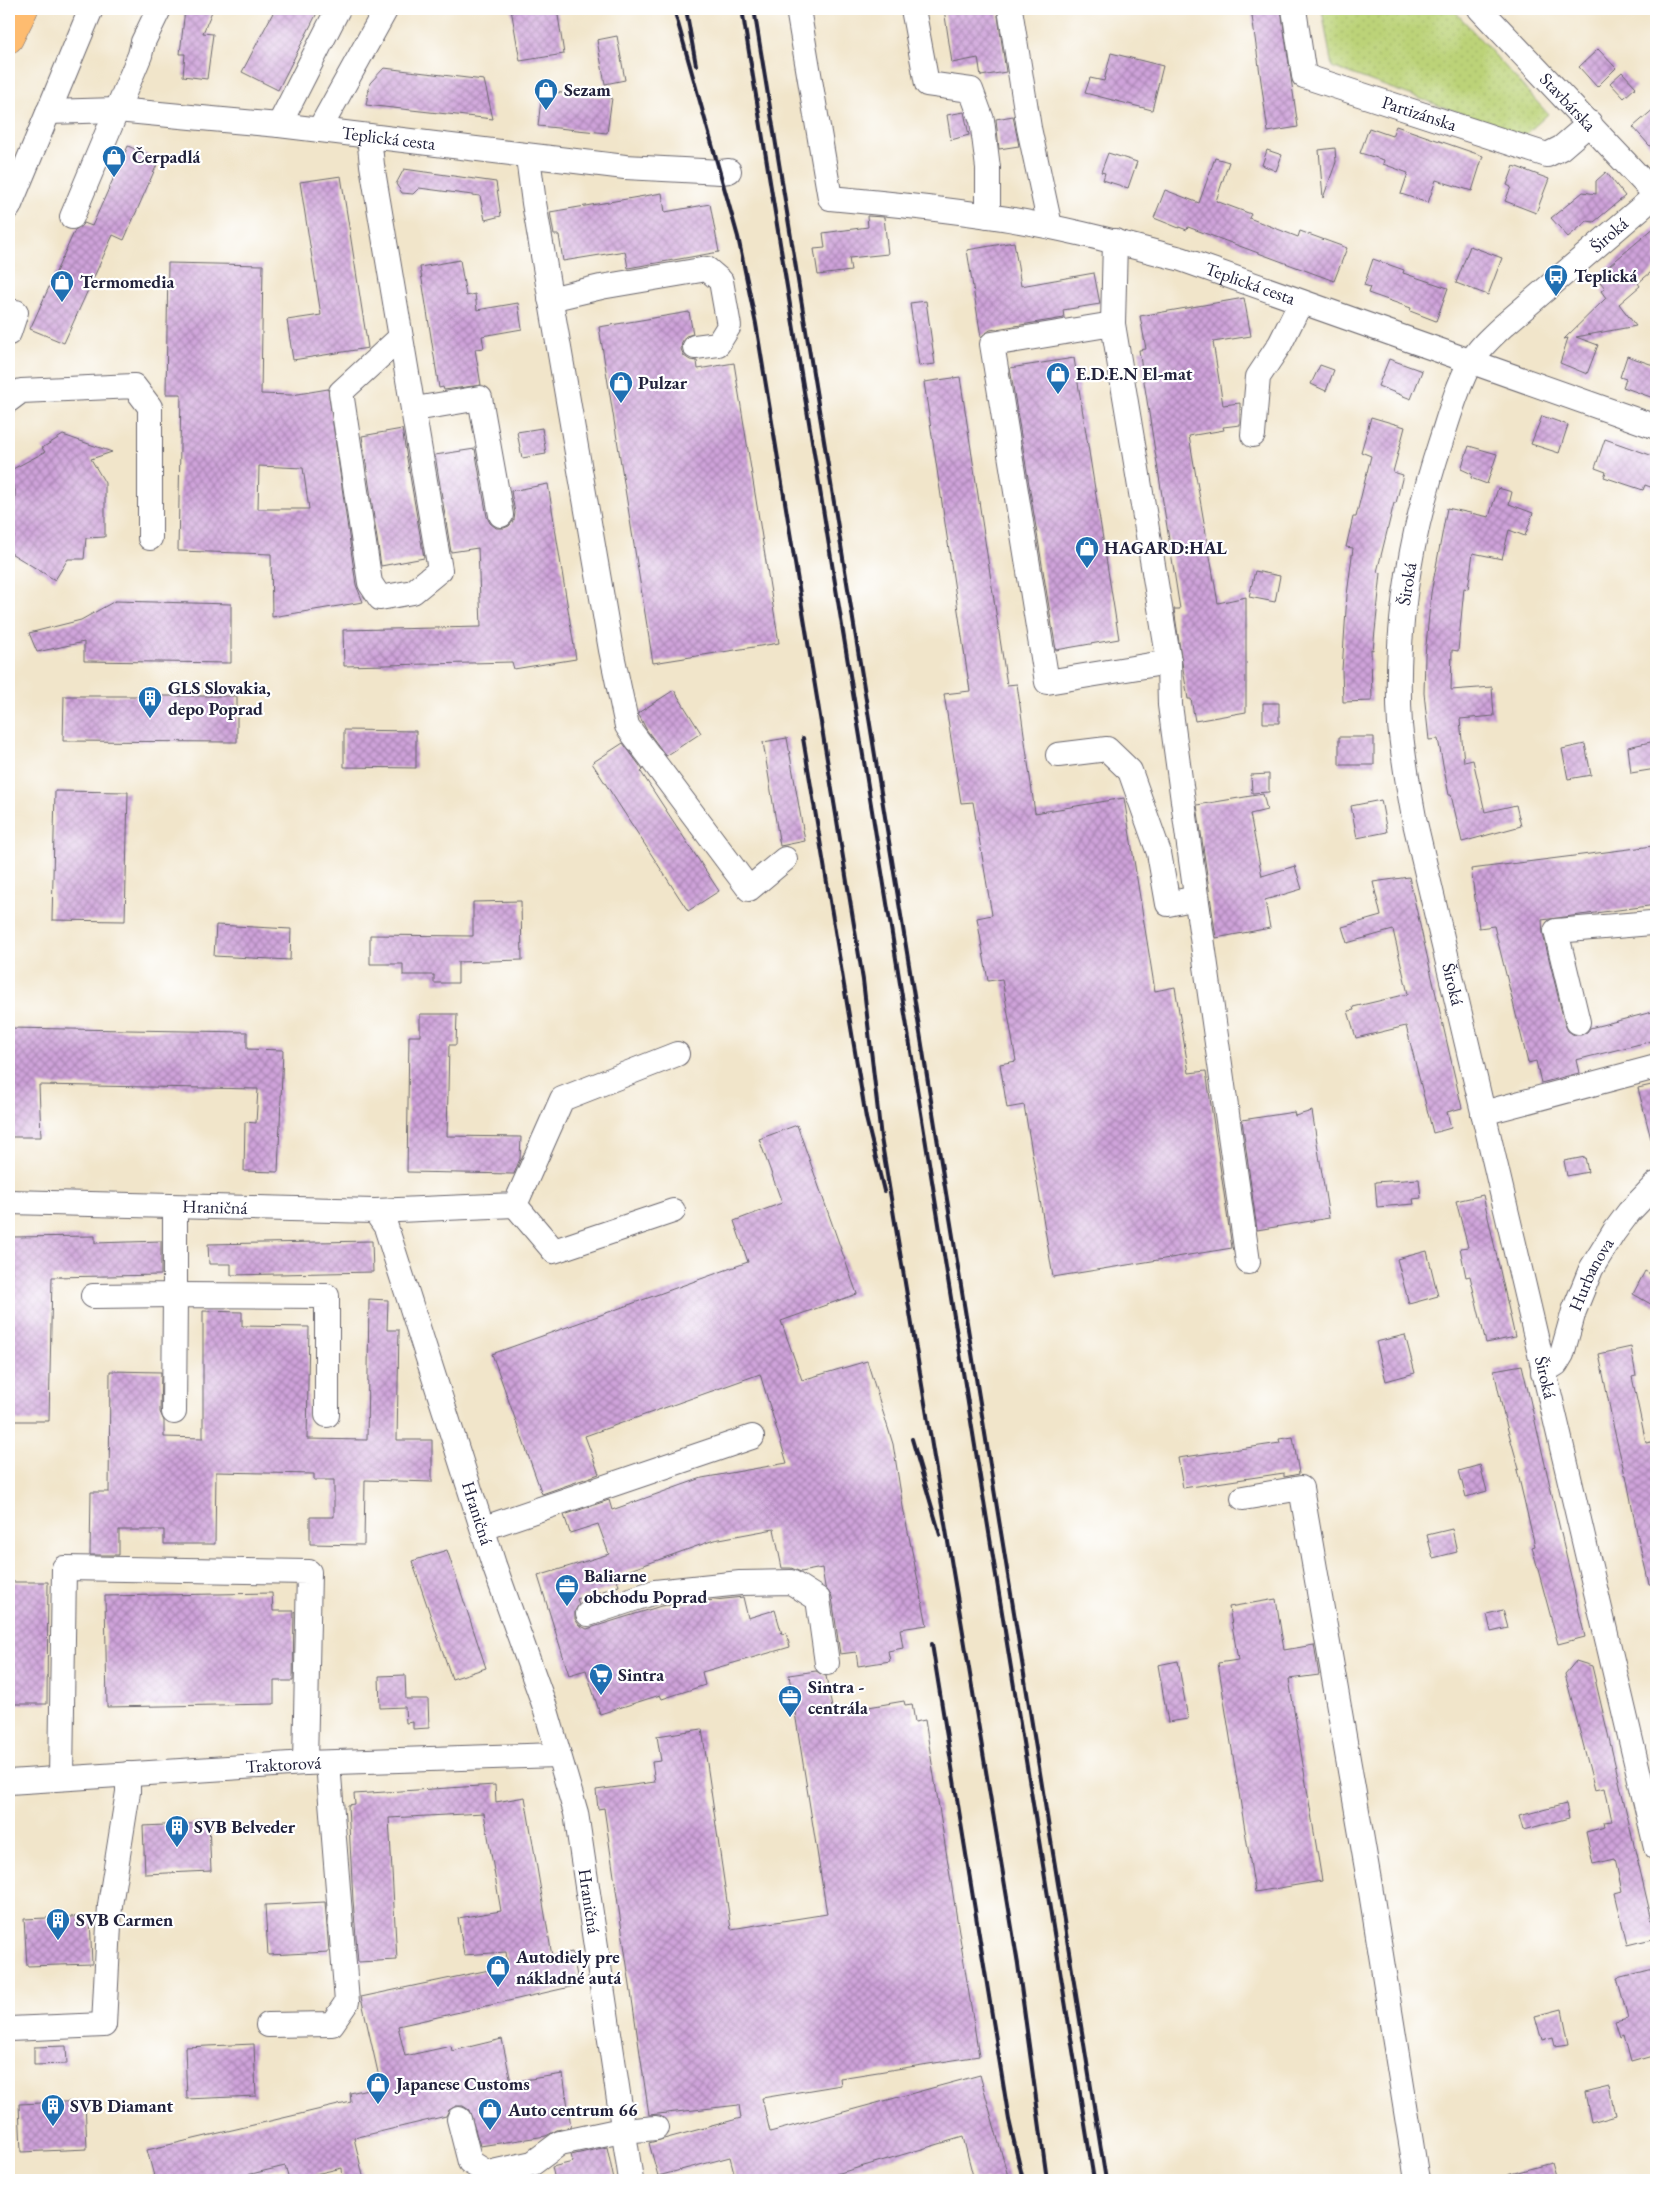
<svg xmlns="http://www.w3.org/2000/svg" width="1665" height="2189" viewBox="0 0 1665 2189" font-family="'EB Garamond',serif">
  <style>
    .park { fill: url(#park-dots); stroke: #6f7a5a }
    .building { fill: url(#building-cross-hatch); fill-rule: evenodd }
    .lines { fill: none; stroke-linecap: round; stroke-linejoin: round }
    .minor-casing { stroke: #6a666d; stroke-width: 26 }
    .major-casing { stroke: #6a666d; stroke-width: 29 }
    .minor { stroke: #fff; stroke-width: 24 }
    .major { stroke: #febc70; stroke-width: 28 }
    .rail { stroke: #22223b; stroke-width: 4 }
    .labels { text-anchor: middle; stroke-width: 4.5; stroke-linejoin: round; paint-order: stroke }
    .poi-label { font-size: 18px; font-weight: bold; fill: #22223b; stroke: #fff; text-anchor: start }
    .street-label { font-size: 18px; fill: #22223b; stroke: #fff }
  </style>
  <defs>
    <pattern id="park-dots" width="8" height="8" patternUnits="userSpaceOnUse" patternTransform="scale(1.25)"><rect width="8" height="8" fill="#bcd378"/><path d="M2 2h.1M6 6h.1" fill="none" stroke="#a1b569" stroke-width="1.8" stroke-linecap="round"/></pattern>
    <pattern id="building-cross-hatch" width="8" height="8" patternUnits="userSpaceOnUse" patternTransform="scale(1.25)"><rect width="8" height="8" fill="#cfa3da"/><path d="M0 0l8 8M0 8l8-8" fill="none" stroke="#a884b2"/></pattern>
  </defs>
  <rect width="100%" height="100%" fill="#fff"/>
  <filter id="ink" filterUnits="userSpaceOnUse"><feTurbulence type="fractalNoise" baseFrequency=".02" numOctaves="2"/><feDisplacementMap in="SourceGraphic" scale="10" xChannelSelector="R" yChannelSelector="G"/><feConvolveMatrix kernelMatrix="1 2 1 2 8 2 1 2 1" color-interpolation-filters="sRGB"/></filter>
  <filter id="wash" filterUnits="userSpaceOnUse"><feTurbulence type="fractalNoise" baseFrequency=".0096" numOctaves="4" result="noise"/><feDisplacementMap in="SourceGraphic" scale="20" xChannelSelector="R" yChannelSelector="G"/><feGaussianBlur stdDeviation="1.12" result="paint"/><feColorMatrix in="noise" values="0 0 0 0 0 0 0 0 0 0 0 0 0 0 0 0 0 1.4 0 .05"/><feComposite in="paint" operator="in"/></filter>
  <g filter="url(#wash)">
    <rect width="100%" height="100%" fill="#f1e5ca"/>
    <path class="park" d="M1322,9H1453L1548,114L1524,136L1332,67Z"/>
    <g id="blocks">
      <path class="building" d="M185,9H213L203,33L213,34L207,79L183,76L185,54H180Z
        M275,9H319L278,90L242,72Z
        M511,9H557L564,54L520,61Z
        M944,9H997L1006,72L981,76L978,58L952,63Z
        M1251,9H1281L1298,127L1268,132Z
        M617,36L625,80L605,84L597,40Z
        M1598,49L1616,68L1597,87L1579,67Z
        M1111,53L1163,66L1152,110L1085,93L1090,78L1104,81Z
        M384,68L484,80L493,119L366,105L370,83Z
        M1622,72L1636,87L1624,98L1610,83Z
        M542,91L612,98L607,133L538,126Z
        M1656,107V153L1633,127Z
        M964,112L969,135L951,140L947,115Z
        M1013,116L1019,146L999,149L996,119Z
        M1396,126L1483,156L1472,191L1436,180L1428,203L1401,194L1408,173L1383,164L1384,160L1360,153L1369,128L1392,136Z
        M128,146L159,160L124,240L113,235L64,343L30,329L75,230L84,223L92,226Z
        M1335,148L1336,162L1323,198L1319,150Z
        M1267,150L1282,155L1276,171L1262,165Z
        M1108,153L1137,162L1128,188L1103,180L1105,173L1101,172Z
        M1215,158L1229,162L1216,201L1251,214L1249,218L1298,237L1300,231L1347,248L1334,281L1188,227L1187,230L1179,227V228L1154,218L1165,190L1199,203Z
        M1514,166L1549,179L1536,213L1505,201L1511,187L1507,185Z
        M404,169L496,182L501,216L485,220L480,196L419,188L413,194L402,193L396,184Z
        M1606,172L1625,196L1594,222L1587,221L1568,237L1551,218L1583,192L1596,194V181Z
        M341,176L368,348L293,360L287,320L321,315L300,182Z
        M662,193L665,212L710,204L719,252L628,268L625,251L563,261L559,235H554L550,212Z
        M867,216L884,217L888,254L849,258L851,271L818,275L814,249L825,248L823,233L868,227Z
        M1656,226V268L1638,283L1640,286L1619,304L1636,326L1576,337L1598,345L1587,374L1560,363L1568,338L1564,339L1606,298L1601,291L1605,288L1596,277Z
        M1014,242L1021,286L1094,273L1100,304L1063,310L1064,318L990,330L981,337L967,250Z
        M1470,246L1502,258L1488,295L1456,283Z
        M1373,259L1404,270L1403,273L1448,288L1436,321L1410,311L1411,308L1368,293L1370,287L1364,285Z
        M460,260L466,296L475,294L477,310L518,303L522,329L482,336L484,348L475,349L481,385L444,390L443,387L439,388L420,267Z
        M168,263L263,265L261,394L292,395L328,389L356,585L363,602L272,617L271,554L178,551L181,394H166ZM259,466L303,468L309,509H258Z
        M1244,298L1251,336L1213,342L1223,405L1240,403V425L1223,427L1224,430L1189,436L1218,603L1246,597V712L1195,721L1191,699H1188L1183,669L1174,609H1180L1139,350L1146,349L1140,316Z
        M926,301L935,364L919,366L910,303Z
        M689,312L693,334L686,336L682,342L681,349L684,356L690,360L697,361L698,369L734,363L779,643L653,663L599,327Z
        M1627,356L1656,366V399L1623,387L1626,379L1620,377Z
        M1074,358L1119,639L1056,650L1010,368Z
        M1389,359L1422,371L1411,399L1378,386Z
        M1320,365L1334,370L1326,391L1311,384Z
        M960,377L1007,685L1017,684L1035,813L1124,798L1155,991L1175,987L1189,1073L1206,1071L1232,1248L1053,1277L1024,1105L1007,1108L1000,1064L1016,1061L1002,979L988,981L977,918L992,915L973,802L961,803L944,694L970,691L924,382Z
        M1542,416L1568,425L1559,453L1531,444Z
        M1371,417L1405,427L1393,472L1403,475L1396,503H1394L1377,572L1381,573L1373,650L1371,649L1372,701L1343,702L1342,670L1347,595L1353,548L1346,547L1353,517H1356L1371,456L1361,452Z
        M542,428L546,454L522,458L517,432Z
        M402,429L424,558L381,566L362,436Z
        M63,435L112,452L91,459L105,483V537L86,538L84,559H68L55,580L9,552V547L14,537L15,490L9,478V471L45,452L42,448Z
        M1605,439L1656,457V489L1645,485L1643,490L1604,477L1606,472L1595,468Z
        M1469,446L1497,454L1487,484L1471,478L1472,474L1461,469Z
        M475,449L487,517L490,523L496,528H504L509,526L514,520L515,513L511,491L548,484L576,659L514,669L512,662L344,666L343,630L481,627L478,548L451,552L435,455Z
        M1498,488L1512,492L1509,504L1533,513L1525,536L1509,530L1502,559L1473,553L1468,589L1464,588L1458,651L1452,650L1451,690L1492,687L1494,716L1460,719L1464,762L1473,760L1485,812L1516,805L1521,826L1462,842L1451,795H1449L1438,739L1429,740L1424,693L1425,656L1431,593L1447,508L1489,517Z
        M1255,571L1280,576L1275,602L1249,597Z
        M115,601L231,604V663L84,661V642L37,652L29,633L81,620Z
        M674,690L701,733L666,756L646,729L638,713Z
        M64,696H237V742L63,741Z
        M1263,703H1279V723H1263Z
        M344,730L416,731V768L344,767Z
        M1339,737H1374V765H1339Z
        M787,738L805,841L780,846L763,742Z
        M1655,741L1656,769L1631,773L1628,747Z
        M623,743L643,770L641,772L719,891L688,911L592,763Z
        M1585,744L1591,775L1568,779L1562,749Z
        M1269,774V792L1252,793L1251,775Z
        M55,791L128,792L125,921L52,920Z
        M1263,794L1267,810L1250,814L1262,876L1295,866L1302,889L1265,900L1270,928L1216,938L1197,805Z
        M1381,800L1387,832L1357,838L1351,806Z
        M1653,846L1656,872V905L1542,920L1543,934L1565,1025L1568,1031L1574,1035H1581L1587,1032L1590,1028L1656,1011V1040L1576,1060L1579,1073L1541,1083L1536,1061L1528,1063L1494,926L1479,928L1471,869Z
        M1409,877L1462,1108L1447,1112L1451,1128L1433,1133L1406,1026L1356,1038L1348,1011L1354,1010L1353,1007L1408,994L1393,930L1347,943L1342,927L1381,916L1373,882Z
        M521,901L522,960L458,962V983H434V975H403V964H370V935L473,936V902Z
        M216,925L291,929L290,960L214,956Z
        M420,1014H457L456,1045H449L447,1136L521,1137L520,1159L514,1174L407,1172L409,1036H420Z
        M9,1028L247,1032V1049L283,1050L278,1172L244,1171L245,1122L256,1123L258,1089L39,1085L41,1137H9Z
        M1656,1084V1138L1651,1139L1638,1088Z
        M1312,1111L1329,1218L1257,1230L1242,1120L1294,1112L1295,1116Z
        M797,1125L857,1294L781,1321L802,1380L867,1361L893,1444L903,1507L927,1625L900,1629L903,1648L888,1651L890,1661L858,1666L856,1652L840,1654L832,1597L825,1587L822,1568L801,1572L791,1568H782L774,1529L714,1540L616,1575L619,1586L577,1599L579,1604L575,1611V1619L579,1625L587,1629L661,1606L743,1597L748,1618L775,1610L782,1634L786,1633L790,1647L702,1672L705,1685L662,1699L660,1695L600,1714L586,1670L569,1675L538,1576L609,1554L598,1524L570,1533L564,1515L609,1500L612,1510L702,1478L787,1463L760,1374L585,1436L599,1474L542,1494L492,1354L748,1262L734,1221L782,1203L759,1139Z
        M1585,1157L1588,1172L1567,1176L1564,1161Z
        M1419,1179L1421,1198L1413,1199L1414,1204L1377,1207L1375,1182Z
        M1483,1195L1515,1337L1486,1343L1470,1276L1466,1277L1460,1248L1468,1247L1456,1201Z
        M95,1236V1243L161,1241V1275L52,1277L49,1421H10L12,1315H9V1285L12,1286L11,1237Z
        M372,1241L373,1272L231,1275V1264H209L208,1244Z
        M1427,1251L1438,1296L1409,1304L1397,1259Z
        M1645,1271L1656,1277V1307L1633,1294Z
        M369,1299L388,1300L387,1330H399L397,1440H432V1482L365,1480L364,1545L310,1544V1517H334V1480H314V1474L216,1472L215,1544H164V1530H119V1555H90L91,1492H109L110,1371L161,1372L160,1412L164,1421V1437L203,1438V1311L242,1312V1326L309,1327L307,1439L367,1440Z
        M1405,1335L1415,1373L1386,1381L1376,1342Z
        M1631,1347L1636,1376L1632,1377L1646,1443L1656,1441V1584H1649L1637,1533L1626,1475H1625L1614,1429L1599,1354Z
        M1522,1365L1585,1637L1558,1644L1532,1547L1535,1546L1517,1470L1519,1469L1504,1416L1494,1370Z
        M1293,1437L1299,1474L1284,1477V1473L1183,1488L1178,1458L1280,1443L1279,1439Z
        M1480,1465L1487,1491L1466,1497L1459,1471Z
        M1452,1529L1457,1552L1433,1558L1427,1535Z
        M447,1550L486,1668L452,1679L412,1561Z
        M9,1582H48L47,1704H9Z
        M272,1593L273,1611H294L293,1681H274V1704L107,1707L105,1596Z
        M1276,1599L1284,1650L1314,1645L1319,1675L1289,1679L1322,1881L1255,1892L1218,1663L1238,1660L1229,1607Z
        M1503,1610L1508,1628L1491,1632L1487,1614Z
        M1178,1661L1188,1719L1168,1722L1158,1665Z
        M1576,1661L1592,1666L1656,1938L1627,1945L1615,1893L1622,1891L1615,1859L1593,1864L1586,1832L1605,1827L1604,1822L1612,1821L1605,1788L1595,1790L1565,1674Z
        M816,1671L826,1676L833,1713L904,1701L905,1705L912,1704L915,1722L925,1720L979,2056L840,2078L841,2085L762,2098L770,2132L980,2075L1009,2180H974L963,2137L816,2180H736L730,2157L658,2176L649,2143L741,2118L739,2105L649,2115L604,1808L598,1809L596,1790L655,1782L652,1762L661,1761L657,1736L702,1729L731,1929L827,1914L789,1675Z
        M405,1675L406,1699H428L429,1728L413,1729V1722L406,1723L405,1707L380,1708L379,1676Z
        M495,1785L496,1802L525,1797L552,1956L572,1952L579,1985L398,2026L405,2056L451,2046L452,2051L502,2039L511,2082L563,2074L571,2127L557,2130L546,2136L480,2146L469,2110L463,2106H456L449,2110L446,2116L354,2138L364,2180H343L342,2168L289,2180L285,2166L226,2180H155L147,2150L351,2102L350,2093L381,2086L361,1997L508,1966L506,1952L464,1955L458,1918L501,1911L484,1813L389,1818L397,1960L358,1962L353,1900L348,1805L355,1804L354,1794Z
        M1566,1804L1569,1818L1523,1830L1519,1816Z
        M209,1823L211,1871L145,1874L143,1826Z
        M325,1902L329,1952L268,1955L265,1905Z
        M90,1916L92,1964L27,1966L24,1919Z
        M1656,1968V2055L1631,2062L1624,2035L1620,2037L1615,2021L1628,2018L1617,1978Z
        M1562,2009L1569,2044L1555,2046L1553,2038L1542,2041L1535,2016Z
        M254,2044L256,2096L187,2099L185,2047Z
        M66,2046L67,2064L34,2065V2047Z
        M1610,2087L1616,2115L1591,2122L1585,2093Z
        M85,2101L87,2149L21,2152L19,2104Z
        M607,2147L614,2180H555L552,2167L573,2162L571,2155Z
        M1551,2163L1556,2180H1508L1507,2175Z"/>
    </g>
  </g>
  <g filter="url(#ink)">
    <use href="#blocks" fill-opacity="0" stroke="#6a666d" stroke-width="1"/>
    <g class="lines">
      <g class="minor-casing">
        <g id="minor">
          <path id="s1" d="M798,9L830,198C883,203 936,208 988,216C1054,225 1117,242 1181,259L1656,427"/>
          <path d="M913,9L927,84L971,90L982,120L988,168V216"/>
          <path d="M1010,9L1029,128L1050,226"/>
          <path id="s2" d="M1294,9L1304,76L1547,155L1561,148L1590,123"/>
          <path id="s3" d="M1480,9L1656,195"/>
          <path id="s4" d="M48,112L117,110L212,119L279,125L625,167L721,172L729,171"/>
          <path d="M279,125L338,9"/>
          <path d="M319,130L386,9"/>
          <path d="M369,136L372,165L440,570L413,592L380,598L370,583L341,392L401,337"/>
          <path d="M528,157L534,203L611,650L627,726L749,889L785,859"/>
          <path id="s5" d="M1656,195L1503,326C1491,337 1478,349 1470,363C1457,387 1449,416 1441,441C1411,532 1394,629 1400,725C1403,758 1409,791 1415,823L1656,1847"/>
          <path d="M9,207L91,9"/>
          <path d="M72,217L140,55L143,42L159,9"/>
          <path d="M1115,241L1113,324L1169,662L1170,705L1191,860L1248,1262"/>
          <path d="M550,299L601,287L707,269L721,281L729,326L718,344L695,347"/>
          <path d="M1113,324L992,344L1047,682L1169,662"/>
          <path d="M9,333L16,312"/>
          <path d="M9,400L21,391L134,386L150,407V538"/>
          <path d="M415,409L480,398L501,515"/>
          <path d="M1253,435L1258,377L1280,344L1301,302"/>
          <path d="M1058,755L1107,749L1130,771L1159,853L1168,904L1196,898"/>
          <path d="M1578,1022L1556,931L1651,923L1656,925"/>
          <path d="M1483,1113L1656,1067"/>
          <path id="s6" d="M9,1202L375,1211L386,1227L494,1565L545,1707L576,1813L631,2180"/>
          <path d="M515,1205L554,1251L673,1211"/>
          <path d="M375,1211L515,1205L562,1099L677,1054"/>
          <path d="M93,1296L175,1295V1207"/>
          <path id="s7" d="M1543,1372L1556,1364L1562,1354L1574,1311L1591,1269L1614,1232L1629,1212L1656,1184"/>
          <path d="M174,1412L175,1295L327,1296V1415"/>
          <path d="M1243,1498L1301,1488L1370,1886L1417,2180"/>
          <path d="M484,1528L752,1437"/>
          <path d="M588,1614L655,1592L740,1583L791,1582L818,1599L827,1663"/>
          <path d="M61,1778L64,1568L309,1572L305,1763"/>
          <path id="s8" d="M9,1782L305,1763L558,1755"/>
          <path d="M268,2025L332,2024L347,2002L328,1763"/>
          <path d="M9,2029L104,2025L110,1905L128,1792V1774"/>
          <path d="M459,2119L470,2162L488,2173L533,2163L560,2143L612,2132L656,2128"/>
        </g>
      </g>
      <g class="major-casing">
        <path id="major" d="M9,39L24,9"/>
      </g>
      <use href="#minor" class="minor"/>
      <use href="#major" class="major"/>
      <path class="rail" d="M674,9L738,237L756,324L863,980L881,1138L1018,1964L1047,2180
        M686,9L696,65
        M742,9L1094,2180
        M754,9L1106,2180
        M803,738L866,1118L884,1191
        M912,1439L940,1535
        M932,1644L1009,2120L1023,2180"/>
    </g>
  </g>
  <defs>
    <g id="shop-pin" transform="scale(1.25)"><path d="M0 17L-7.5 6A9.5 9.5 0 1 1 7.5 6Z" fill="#1f6fb2" stroke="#fff"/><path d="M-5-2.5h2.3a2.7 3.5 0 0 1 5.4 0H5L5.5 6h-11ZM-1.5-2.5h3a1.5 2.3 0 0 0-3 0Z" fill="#fff"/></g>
    <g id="bus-pin" transform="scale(1.25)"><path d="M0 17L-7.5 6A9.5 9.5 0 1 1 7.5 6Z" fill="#1f6fb2" stroke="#fff"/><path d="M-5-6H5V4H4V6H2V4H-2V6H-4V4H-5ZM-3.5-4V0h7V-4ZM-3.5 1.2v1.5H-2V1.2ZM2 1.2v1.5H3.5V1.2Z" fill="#fff"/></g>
    <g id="building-pin" transform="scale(1.25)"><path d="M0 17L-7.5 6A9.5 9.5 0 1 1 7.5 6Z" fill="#1f6fb2" stroke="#fff"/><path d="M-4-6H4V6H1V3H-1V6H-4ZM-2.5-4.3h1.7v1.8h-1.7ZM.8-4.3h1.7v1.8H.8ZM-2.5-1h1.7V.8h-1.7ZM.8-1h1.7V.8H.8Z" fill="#fff"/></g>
    <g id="office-pin" transform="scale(1.25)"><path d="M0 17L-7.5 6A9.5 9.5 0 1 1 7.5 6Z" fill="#1f6fb2" stroke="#fff"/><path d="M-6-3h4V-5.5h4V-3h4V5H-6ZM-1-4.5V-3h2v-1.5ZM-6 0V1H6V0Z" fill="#fff"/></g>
    <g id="supermarket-pin" transform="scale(1.25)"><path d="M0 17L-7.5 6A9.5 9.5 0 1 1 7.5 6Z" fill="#1f6fb2" stroke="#fff"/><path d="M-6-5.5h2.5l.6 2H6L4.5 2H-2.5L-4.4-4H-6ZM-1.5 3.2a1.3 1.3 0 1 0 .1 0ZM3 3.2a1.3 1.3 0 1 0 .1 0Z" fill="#fff"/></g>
  </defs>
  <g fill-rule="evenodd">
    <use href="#shop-pin" x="546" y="90"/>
    <use href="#shop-pin" x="114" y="157"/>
    <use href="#bus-pin" x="1556" y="276"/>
    <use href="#shop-pin" x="62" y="282"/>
    <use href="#shop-pin" x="1058" y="374"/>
    <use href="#shop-pin" x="621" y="383"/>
    <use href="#shop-pin" x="1087" y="548"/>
    <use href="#building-pin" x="150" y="698"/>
    <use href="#office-pin" x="567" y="1586"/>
    <use href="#supermarket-pin" x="601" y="1675"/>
    <use href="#office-pin" x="790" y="1697"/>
    <use href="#building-pin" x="177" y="1827"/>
    <use href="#building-pin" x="58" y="1920"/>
    <use href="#shop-pin" x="498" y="1967"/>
    <use href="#shop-pin" x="378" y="2084"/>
    <use href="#building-pin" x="53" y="2106"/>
    <use href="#shop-pin" x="490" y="2110"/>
  </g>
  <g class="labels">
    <g class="poi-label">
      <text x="564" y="96">Sezam</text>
      <text x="132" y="163">Čerpadlá</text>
      <text x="1574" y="282">Teplická</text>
      <text x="80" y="288">Termomedia</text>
      <text x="1076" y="380">E.D.E.N El-mat</text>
      <text x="638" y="389">Pulzar</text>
      <text x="1104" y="554">HAGARD:HAL</text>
      <text x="168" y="694">GLS Slovakia,<tspan x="168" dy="21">depo Poprad</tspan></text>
      <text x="584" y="1582">Baliarne<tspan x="584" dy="21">obchodu Poprad</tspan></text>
      <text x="618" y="1681">Sintra</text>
      <text x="808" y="1693">Sintra -<tspan x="808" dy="21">centrála</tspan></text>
      <text x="194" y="1833">SVB Belveder</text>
      <text x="76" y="1926">SVB Carmen</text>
      <text x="516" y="1963">Autodiely pre<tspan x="516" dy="21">nákladné autá</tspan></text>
      <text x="396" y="2090">Japanese Customs</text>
      <text x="70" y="2112">SVB Diamant</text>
      <text x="508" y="2116">Auto centrum 66</text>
    </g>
    <g class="street-label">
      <text dy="6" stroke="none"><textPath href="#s3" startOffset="128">Stavbárska</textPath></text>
      <text dy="6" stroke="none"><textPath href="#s2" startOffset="189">Partizánska</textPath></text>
      <text dy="6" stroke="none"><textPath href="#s4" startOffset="342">Teplická cesta</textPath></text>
      <text transform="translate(1609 235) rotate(-41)" y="6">Široká</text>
      <text dy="6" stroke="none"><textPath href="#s1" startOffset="622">Teplická cesta</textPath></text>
      <text transform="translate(1407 584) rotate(-81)" y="6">Široká</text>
      <text dy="6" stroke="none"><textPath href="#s5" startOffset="888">Široká</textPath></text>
      <text dy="6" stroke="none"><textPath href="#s6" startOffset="206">Hraničná</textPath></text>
      <text dy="6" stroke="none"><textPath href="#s7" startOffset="112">Hurbanova</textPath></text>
      <text dy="6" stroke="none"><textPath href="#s5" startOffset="1292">Široká</textPath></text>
      <text dy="6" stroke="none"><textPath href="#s6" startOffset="686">Hraničná</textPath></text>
      <text dy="6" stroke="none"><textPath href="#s8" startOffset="275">Traktorová</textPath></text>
      <text dy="6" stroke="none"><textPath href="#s6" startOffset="1091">Hraničná</textPath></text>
    </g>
  </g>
  <rect width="1665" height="2189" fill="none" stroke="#fff" stroke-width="30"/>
</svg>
